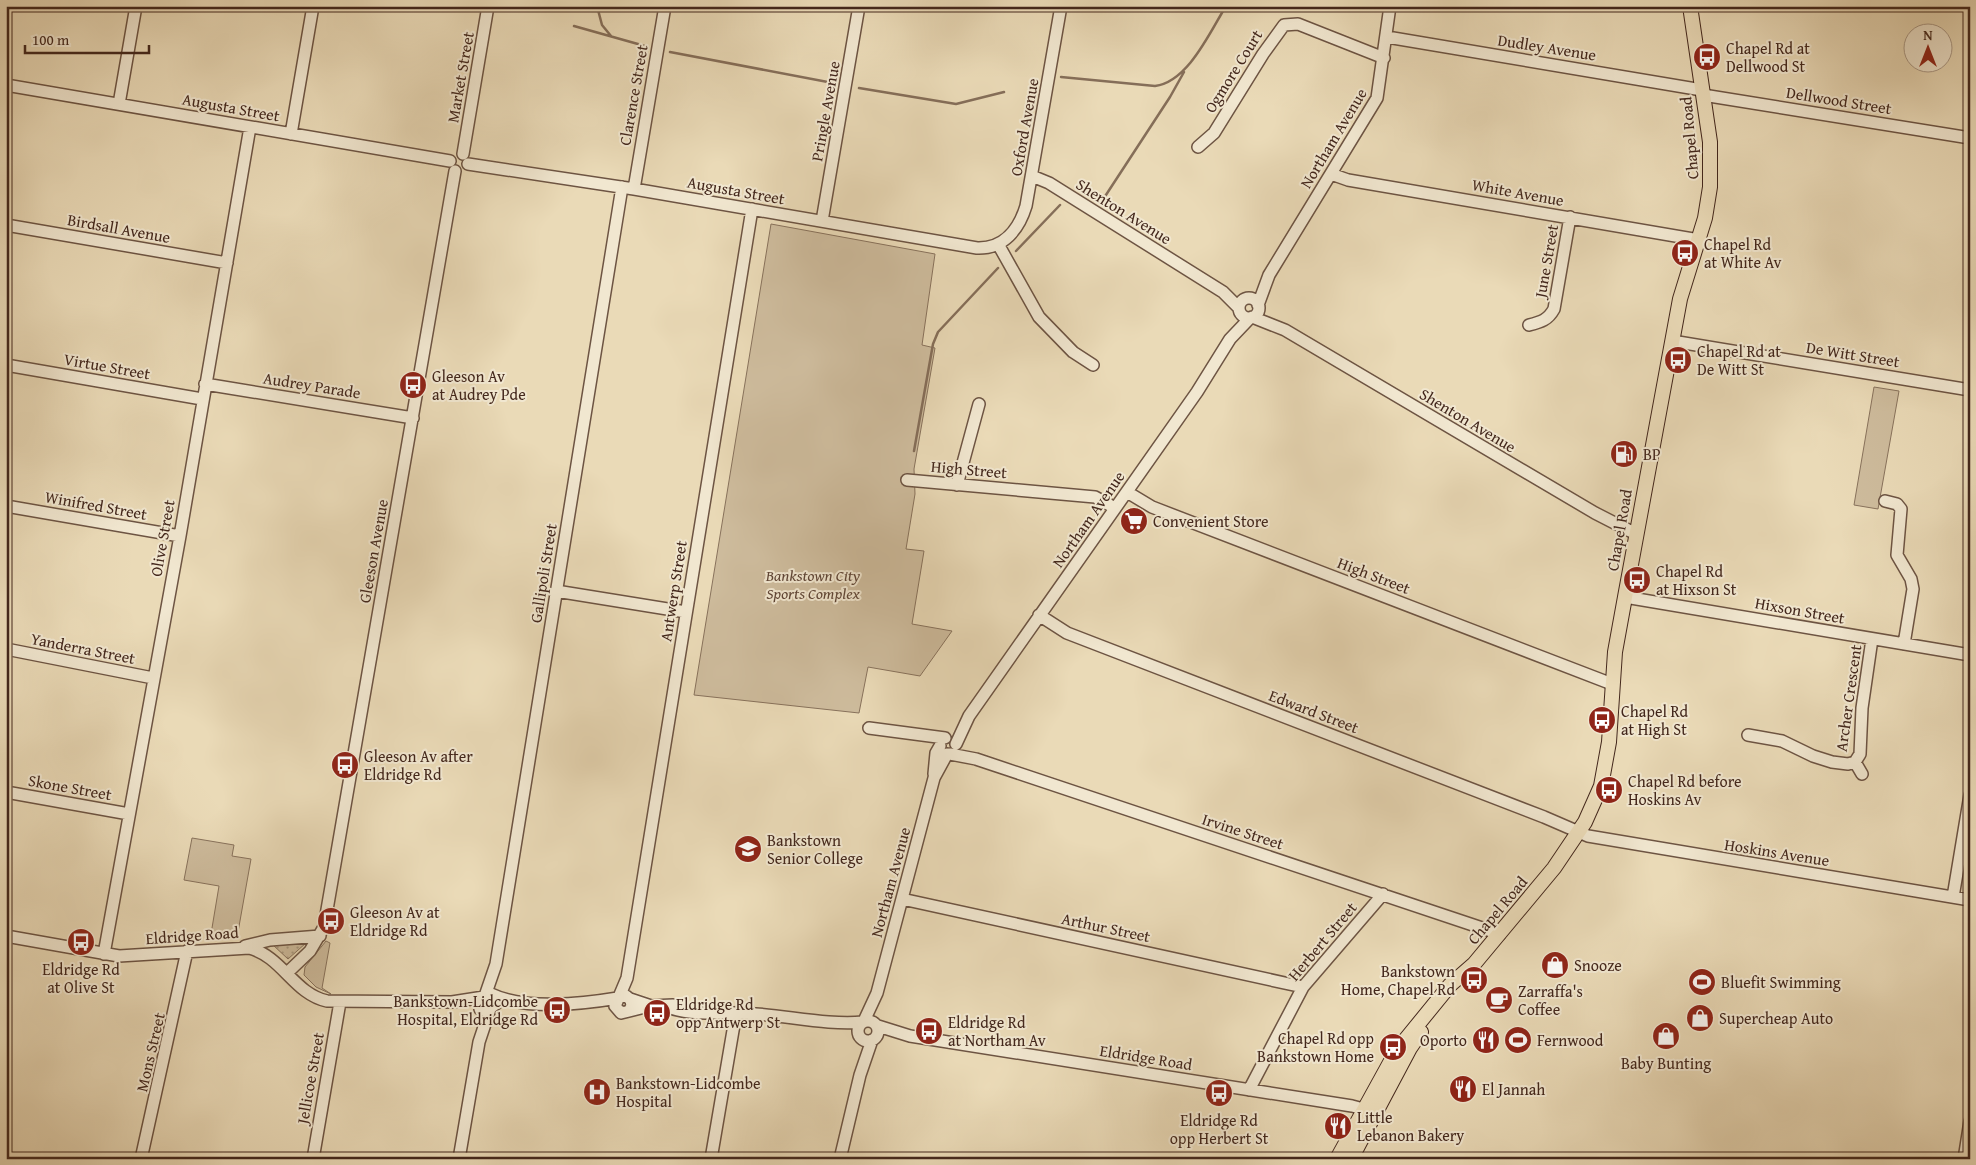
<svg xmlns="http://www.w3.org/2000/svg" width="1976" height="1165" viewBox="0 0 1976 1165" font-family="'Gentium Book Plus',serif">
  <style>
    .green { fill: #cebc9d; stroke: #88725c }
    .garden { fill: url(#garden-dots); stroke: #88725c }
    .lines { fill: none; stroke-linecap: round; stroke-linejoin: round }
    .stream { stroke: #856e59; stroke-width: 2.5 }
    .minor-casing { stroke: #6d5443; stroke-width: 14 }
    .major-casing { stroke: #43271c; stroke-width: 16 }
    .minor { stroke: #f1e7d0; stroke-width: 11 }
    .major { stroke: #eadab7; stroke-width: 14 }
    .labels { text-anchor: middle; stroke-width: 4; stroke-linejoin: round; paint-order: stroke }
    .street-label { font-size: 16px; fill: #43271c; stroke: #f1e7d0 }
    .poi-label { font-size: 16px; fill: #43271c; stroke: #f1e7d0; text-anchor: start }
    .park-label { font-size: 16px; font-style: italic; fill: #5f4536; stroke: #f1e7d0 }
  </style>
  <defs>
    <pattern id="garden-dots" width="8" height="8" patternUnits="userSpaceOnUse" patternTransform="scale(1.25)"><rect width="8" height="8" fill="#cebc9d"/><path d="M2 2h.1M6 6h.1" fill="none" stroke="#a9997f" stroke-width="1.8" stroke-linecap="round"/></pattern>
  </defs>
  <rect width="100%" height="100%" fill="#eadab7"/>
  <filter id="stains"><feTurbulence type="fractalNoise" baseFrequency=".004" numOctaves="4"/><feColorMatrix values="0 0 0 0 .2 0 0 0 0 .09 0 0 0 0 .02 0 0 0 .5 -.17"/></filter>
  <radialGradient id="worn" r=".72"><stop offset=".6" stop-color="#630" stop-opacity="0"/><stop offset="1" stop-color="#630" stop-opacity=".3"/></radialGradient>
  <path class="green" d="M771,224L935,254L922,345L935,348L914,469L915,494L906,549L924,551L912,624L952,631L920,676L868,667L859,713L694,695Z
    M1874,387L1899,391L1878,509L1854,505Z
    M192,838L234,845L232,856L251,859L238,932L211,934L219,886L184,880Z
    M326,941L330,943L322,988L331,994L316,987L304,975L305,967Z"/>
  <path class="garden" d="M306,943L288,959L273,945Z"/>
  <g class="lines">
    <path class="stream" d="M597,6L602,25L611,36
      M574,26L645,46
      M670,52L833,83
      M1061,77L1155,86C1188,82 1210,32 1226,6
      M859,88L956,104L1004,92
      M1102,201L1170,97L1184,72
      M1016,251L1060,205
      M914,451L933,344L938,332L998,268"/>
    <g class="minor-casing">
      <path id="minor" d="M1387,37L1702,90
        M6,85L450,161
        M1703,95L1970,138
        M119,104L136,6
        M291,134L313,6
        M1198,147L1214,133L1263,54L1284,25L1298,24L1384,58
        M463,154L488,6
        M468,164L634,189L977,248C1004,249 1019,229 1026,206L1061,6
        M1331,174L1348,180L1699,240
        M1032,176L1049,183L1223,292L1239,308
        M634,189L665,6
        M822,221L859,6
        M6,225L227,263
        M998,244L1039,317L1073,352L1093,365
        M1239 308a10 10 0 1 1 20 0a10 10 0 1 1-20 0Z
        M1258,305L1269,275L1377,98L1390,6
        M1252,317L1285,330L1595,513L1636,534
        M1529,325C1541,322 1548,320 1554,309L1570,217
        M1672,341L1970,390
        M6,365L202,399
        M205,384L413,418
        M907,480L1095,497L1115,508
        M957,485L979,404
        M1127,492L1152,507L1612,684
        M1885,501L1897,504L1901,509L1897,555L1911,579L1913,589L1904,644
        M6,506L180,536
        M556,591L686,612
        M1625,597L1970,655
        M1039,615L1067,633L1544,817L1588,836L1970,900
        M6,649L153,678
        M869,728L945,738
        M1748,735L1782,741L1813,756L1832,762L1848,764L1855,762L1860,754L1862,708L1872,639
        M956,744L969,716L1197,392L1230,339L1250,318
        M950,754L976,759L1500,934
        M1855,762L1862,774
        M934,774L936,753L940,746
        M6,792L129,814
        M1953,897L1970,795
        M902,899L1303,987
        M6,936L119,956L249,948C282,956 294,994 327,1001L452,1002L484,997
        M245,946L270,940L320,936
        M104,954L180,536L250,127
        M287,973L310,951L324,927L455,171
        M485,996L496,964L622,187
        M496,997L497,1003L486,1011L480,1009L479,1002L491,994C524,1010 582,1004 618,998
        M619,997L627,978L752,209
        M630,999L651,1006L673,1005
        M665,1006C689,1016 712,1012 737,1013C777,1013 825,1026 863,1022
        M629,1011L632,1006L631,1000L626,996L619,997L615,1006L621,1013L649,1006
        M858 1031a10 10 0 1 1 20 0a10 10 0 1 1-20 0Z
        M864,1021L877,993L934,778L947,754
        M878,1026L910,1036L1352,1106L1371,1111
        M1249,1090L1303,987L1383,894
        M141,1159L187,951
        M313,1159L340,1002
        M459,1159L479,1042L490,1009
        M711,1159L736,1013
        M840,1159L860,1075L872,1040
        M1964,1159L1970,1121"/>
    </g>
    <g class="major-casing">
      <path id="major" d="M1337,1159L1397,1050L1450,985L1474,964L1554,868L1585,822L1601,786L1609,742L1615,652L1625,597L1680,299L1705,218L1710,187V142L1690,6
        M1351,1159L1410,1048L1421,1032"/>
    </g>
    <use href="#minor" class="minor"/>
    <use href="#major" class="major"/>
  </g>
  <defs>
    <g id="bus-disc" transform="scale(1.4375)"><circle r="9.5" fill="#8f2418" stroke="#f1e7d0"/><path d="M-5-6H5V4H4V6H2V4H-2V6H-4V4H-5ZM-3.5-4V0h7V-4ZM-3.5 1.2v1.5H-2V1.2ZM2 1.2v1.5H3.5V1.2Z" fill="#fff"/></g>
    <g id="fuel-disc" transform="scale(1.4375)"><circle r="9.5" fill="#8f2418" stroke="#f1e7d0"/><path d="M-5.5-6h7V0h2V4h1.3V-2.5L3-4.5l.8-.8L6-3V5H2.5V1h-1V6h-7ZM-4.2-4.7v3.2H.2V-4.7Z" fill="#fff"/></g>
    <g id="supermarket-disc" transform="scale(1.4375)"><circle r="9.5" fill="#8f2418" stroke="#f1e7d0"/><path d="M-6-5.5h2.5l.6 2H6L4.5 2H-2.5L-4.4-4H-6ZM-1.5 3.2a1.3 1.3 0 1 0 .1 0ZM3 3.2a1.3 1.3 0 1 0 .1 0Z" fill="#fff"/></g>
    <g id="school-disc" transform="scale(1.4375)"><circle r="9.5" fill="#8f2418" stroke="#f1e7d0"/><path d="M0-5L7-2L0 1L-7-2ZM-4 1L0 2.5L4 1V4Q0 6-4 4Z" fill="#fff"/></g>
    <g id="shop-disc" transform="scale(1.4375)"><circle r="9.5" fill="#8f2418" stroke="#f1e7d0"/><path d="M-5-2.5h2.3a2.7 3.5 0 0 1 5.4 0H5L5.5 6h-11ZM-1.5-2.5h3a1.5 2.3 0 0 0-3 0Z" fill="#fff"/></g>
    <g id="stadium-disc" transform="scale(1.4375)"><circle r="9.5" fill="#8f2418" stroke="#f1e7d0"/><path d="M0-5a6.5 5 0 1 0 0 10a6.5 5 0 1 0 0-10ZM-3.5-1.8h7v3.6h-7Z" fill="#fff"/></g>
    <g id="cafe-disc" transform="scale(1.4375)"><circle r="9.5" fill="#8f2418" stroke="#f1e7d0"/><path d="M-5.5-4.5H6V0H3Q3 3.5 0 3.5H-2.5Q-5.5 3.5-5.5 0ZM3-3.2v2h1.7v-2ZM-6 4.5H4V6H-6Z" fill="#fff"/></g>
    <g id="restaurant-disc" transform="scale(1.4375)"><circle r="9.5" fill="#8f2418" stroke="#f1e7d0"/><path d="M-5-6h1v4h1v-4h1v4h1v-4h1v5L-1.5 .5V6h-2V.5L-5-1ZM5-6V6H3V1.5H1.5Q1.5-4 5-6Z" fill="#fff"/></g>
    <g id="hospital-disc" transform="scale(1.4375)"><circle r="9.5" fill="#8f2418" stroke="#f1e7d0"/><path d="M-5-5h3v3.5h4V-5h3V5h-3V1.5h-4V5h-3Z" fill="#fff"/></g>
  </defs>
  <g fill-rule="evenodd">
    <use href="#bus-disc" x="1707" y="57"/>
    <use href="#bus-disc" x="1685" y="253"/>
    <use href="#bus-disc" x="1678" y="360"/>
    <use href="#bus-disc" x="413" y="385"/>
    <use href="#fuel-disc" x="1624" y="454"/>
    <use href="#supermarket-disc" x="1134" y="521"/>
    <use href="#bus-disc" x="1637" y="580"/>
    <use href="#bus-disc" x="1602" y="720"/>
    <use href="#bus-disc" x="345" y="765"/>
    <use href="#bus-disc" x="1609" y="790"/>
    <use href="#school-disc" x="748" y="849"/>
    <use href="#bus-disc" x="331" y="921"/>
    <use href="#bus-disc" x="81" y="942"/>
    <use href="#shop-disc" x="1555" y="965"/>
    <use href="#bus-disc" x="1474" y="980"/>
    <use href="#stadium-disc" x="1702" y="982"/>
    <use href="#cafe-disc" x="1499" y="1000"/>
    <use href="#bus-disc" x="557" y="1010"/>
    <use href="#bus-disc" x="657" y="1013"/>
    <use href="#shop-disc" x="1700" y="1018"/>
    <use href="#bus-disc" x="929" y="1031"/>
    <use href="#shop-disc" x="1666" y="1036"/>
    <use href="#restaurant-disc" x="1486" y="1040"/>
    <use href="#stadium-disc" x="1518" y="1040"/>
    <use href="#bus-disc" x="1393" y="1047"/>
    <use href="#restaurant-disc" x="1463" y="1089"/>
    <use href="#hospital-disc" x="597" y="1092"/>
    <use href="#bus-disc" x="1219" y="1093"/>
    <use href="#restaurant-disc" x="1338" y="1126"/>
  </g>
  <g class="labels">
    <g class="street-label">
      <text transform="translate(1547 47) rotate(9)" y="6">Dudley Avenue</text>
      <text transform="translate(1233 71) rotate(-58)" y="6">Ogmore Court</text>
      <text transform="translate(460 77) rotate(-80)" y="6">Market Street</text>
      <text transform="translate(633 95) rotate(-80)" y="6">Clarence Street</text>
      <text transform="translate(1839 100) rotate(9)" y="6">Dellwood Street</text>
      <text transform="translate(231 107) rotate(10)" y="6">Augusta Street</text>
      <text transform="translate(825 111) rotate(-80)" y="6">Pringle Avenue</text>
      <text transform="translate(1024 127) rotate(-80)" y="6">Oxford Avenue</text>
      <text transform="translate(1333 138) rotate(-59)" y="6">Northam Avenue</text>
      <text transform="translate(1689 138) rotate(-95)" y="6">Chapel Road</text>
      <text transform="translate(736 190) rotate(10)" y="6">Augusta Street</text>
      <text transform="translate(1518 192) rotate(10)" y="6">White Avenue</text>
      <text transform="translate(1124 211) rotate(32)" y="6">Shenton Avenue</text>
      <text transform="translate(119 228) rotate(10)" y="6">Birdsall Avenue</text>
      <text transform="translate(1546 261) rotate(-80)" y="6">June Street</text>
      <text transform="translate(1853 354) rotate(9)" y="6">De Witt Street</text>
      <text transform="translate(107 366) rotate(10)" y="6">Virtue Street</text>
      <text transform="translate(312 385) rotate(9)" y="6">Audrey Parade</text>
      <text transform="translate(1468 420) rotate(31)" y="6">Shenton Avenue</text>
      <text transform="translate(969 469) rotate(5)" y="6">High Street</text>
      <text transform="translate(96 505) rotate(10)" y="6">Winifred Street</text>
      <text transform="translate(1088 519) rotate(-55)" y="6">Northam Avenue</text>
      <text transform="translate(1619 530) rotate(-80)" y="6">Chapel Road</text>
      <text transform="translate(162 538) rotate(-80)" y="6">Olive Street</text>
      <text transform="translate(373 551) rotate(-80)" y="6">Gleeson Avenue</text>
      <text transform="translate(543 573) rotate(-81)" y="6">Gallipoli Street</text>
      <text transform="translate(1374 575) rotate(21)" y="6">High Street</text>
      <text transform="translate(673 591) rotate(-81)" y="6">Antwerp Street</text>
      <text transform="translate(1800 610) rotate(10)" y="6">Hixson Street</text>
      <text transform="translate(83 648) rotate(11)" y="6">Yanderra Street</text>
      <text transform="translate(1848 698) rotate(-82)" y="6">Archer Crescent</text>
      <text transform="translate(1314 711) rotate(21)" y="6">Edward Street</text>
      <text transform="translate(70 787) rotate(10)" y="6">Skone Street</text>
      <text transform="translate(1243 831) rotate(18)" y="6">Irvine Street</text>
      <text transform="translate(1777 852) rotate(9)" y="6">Hoskins Avenue</text>
      <text transform="translate(890 882) rotate(-75)" y="6">Northam Avenue</text>
      <text transform="translate(1497 910) rotate(-50)" y="6">Chapel Road</text>
      <text transform="translate(1106 927) rotate(12)" y="6">Arthur Street</text>
      <text transform="translate(192 935) rotate(-4)" y="6">Eldridge Road</text>
      <text transform="translate(1322 941) rotate(-50)" y="6">Herbert Street</text>
      <text transform="translate(150 1052) rotate(-77)" y="6">Mons Street</text>
      <text transform="translate(1146 1057) rotate(9)" y="6">Eldridge Road</text>
      <text transform="translate(310 1078) rotate(-80)" y="6">Jellicoe Street</text>
    </g>
    <g class="poi-label">
      <text x="1726" y="54">Chapel Rd at<tspan x="1726" dy="18">Dellwood St</tspan></text>
      <text x="1704" y="250">Chapel Rd<tspan x="1704" dy="18">at White Av</tspan></text>
      <text x="1697" y="357">Chapel Rd at<tspan x="1697" dy="18">De Witt St</tspan></text>
      <text x="432" y="382">Gleeson Av<tspan x="432" dy="18">at Audrey Pde</tspan></text>
      <text x="1643" y="460">BP</text>
      <text x="1153" y="527">Convenient Store</text>
      <text x="1656" y="577">Chapel Rd<tspan x="1656" dy="18">at Hixson St</tspan></text>
      <text x="1621" y="717">Chapel Rd<tspan x="1621" dy="18">at High St</tspan></text>
      <text x="364" y="762">Gleeson Av after<tspan x="364" dy="18">Eldridge Rd</tspan></text>
      <text x="1628" y="787">Chapel Rd before<tspan x="1628" dy="18">Hoskins Av</tspan></text>
      <text x="767" y="846">Bankstown<tspan x="767" dy="18">Senior College</tspan></text>
      <text x="350" y="918">Gleeson Av at<tspan x="350" dy="18">Eldridge Rd</tspan></text>
      <text x="1574" y="971">Snooze</text>
      <text x="81" y="975" text-anchor="middle">Eldridge Rd<tspan x="81" dy="18">at Olive St</tspan></text>
      <text x="1455" y="977" text-anchor="end">Bankstown<tspan x="1455" dy="18">Home, Chapel Rd</tspan></text>
      <text x="1721" y="988">Bluefit Swimming</text>
      <text x="1518" y="997">Zarraffa's<tspan x="1518" dy="18">Coffee</tspan></text>
      <text x="538" y="1007" text-anchor="end">Bankstown-Lidcombe<tspan x="538" dy="18">Hospital, Eldridge Rd</tspan></text>
      <text x="676" y="1010">Eldridge Rd<tspan x="676" dy="18">opp Antwerp St</tspan></text>
      <text x="1719" y="1024">Supercheap Auto</text>
      <text x="948" y="1028">Eldridge Rd<tspan x="948" dy="18">at Northam Av</tspan></text>
      <text x="1374" y="1044" text-anchor="end">Chapel Rd opp<tspan x="1374" dy="18">Bankstown Home</tspan></text>
      <text x="1467" y="1046" text-anchor="end">Oporto</text>
      <text x="1537" y="1046">Fernwood</text>
      <text x="1666" y="1069" text-anchor="middle">Baby Bunting</text>
      <text x="616" y="1089">Bankstown-Lidcombe<tspan x="616" dy="18">Hospital</tspan></text>
      <text x="1482" y="1095">El Jannah</text>
      <text x="1357" y="1123">Little<tspan x="1357" dy="18">Lebanon Bakery</tspan></text>
      <text x="1219" y="1126" text-anchor="middle">Eldridge Rd<tspan x="1219" dy="18">opp Herbert St</tspan></text>
    </g>
    <g class="park-label">
      <text x="813" y="581">Bankstown City<tspan x="813" dy="18">Sports Complex</tspan></text>
    </g>
  </g>
  <rect width="1976" height="1165" fill="none" stroke="#eadab7" stroke-width="25"/>
  <rect x="8" y="8" width="1961" height="1150" fill="none" stroke="#43271c" stroke-width="2.5"/>
  <rect x="12" y="12" width="1951" height="1140" fill="none" stroke="#43271c"/>
  <g transform="translate(1928 48)"><circle r="24" fill="#f1e7d0" stroke="#ab9a88"/>
  <path d="M0-4L9 19L0 12L-9 19Z" fill="#8f2418"/>
  <text y="-8" font-size="14" font-weight="bold" text-anchor="middle" fill="#43271c">N</text>
  </g>
  <path d="M25 45v8h124v-8" fill="none" stroke="#43271c" stroke-width="2.5"/>
  <text x="32" y="45" font-size="15" fill="#43271c" stroke="#f1e7d0" stroke-width="4" paint-order="stroke">100 m</text>
  <rect width="100%" height="100%" filter="url(#stains)"/>
  <rect width="100%" height="100%" fill="url(#worn)"/>
</svg>
